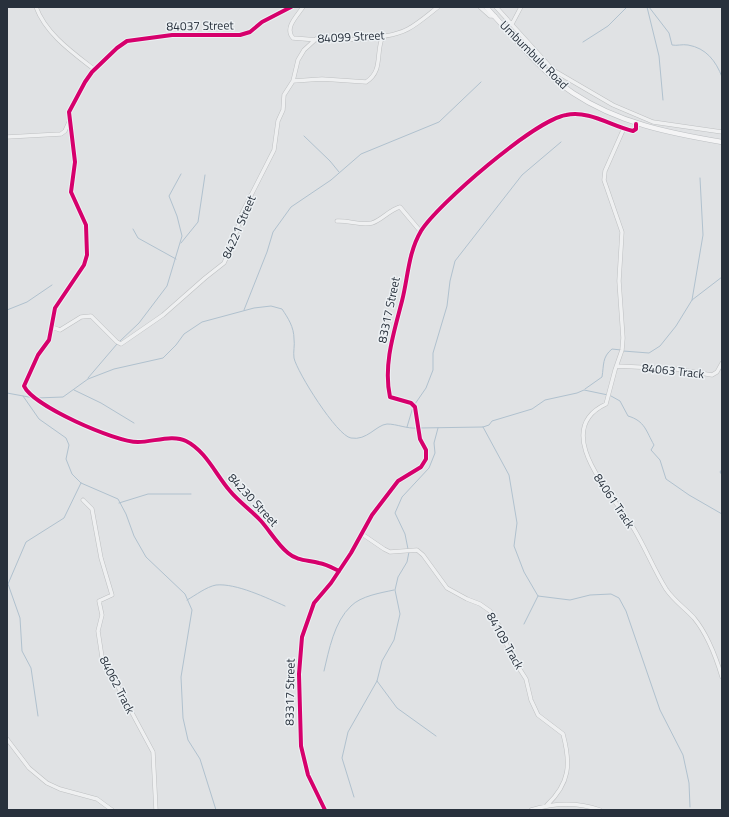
<svg xmlns="http://www.w3.org/2000/svg" width="729" height="817" viewBox="0 0 729 817" font-family="'Titillium Web',sans-serif">
  <style>
    .lines { fill: none; stroke-linecap: round; stroke-linejoin: round }
    .stream { stroke: #b0c1ce; stroke-width: 1 }
    .minor-casing { stroke: #bec0c2; stroke-width: 4.5 }
    .major-casing { stroke: #bcbfc2; stroke-width: 5.5 }
    .minor { stroke: #eff0f1; stroke-width: 3.5 }
    .major { stroke: #f4f4f5; stroke-width: 4.5 }
    .cycleway-casing { stroke: #edf1f4; stroke-width: 6 }
    .cycleway { stroke: #d6006c; stroke-width: 4 }
    .labels { text-anchor: middle; stroke-width: 3; stroke-linejoin: round; paint-order: stroke }
    .street-label { font-size: 12px; fill: #28313c; stroke: #edf1f4 }
  </style>
  <rect width="100%" height="100%" fill="#e0e2e4"/>
  <g class="lines">
    <path class="stream" d="M647,7L659,56L663,100
      M649,7L669,33L672,45C677,46 682,44 688,45C706,48 716,61 722,77
      M583,42L608,26L627,7
      M304,136L330,161L339,172
      M133,229L138,238L176,259
      M181,243L198,222L205,175
      M692,300L703,235L700,178
      M7,310L27,302L52,285
      M244,310L267,252L273,232L291,207L331,180L361,154L439,122L481,82
      M119,342L139,323L167,286L182,236L177,216L169,196L181,174
      M623,351L649,353L660,346L676,326L692,300L722,277
      M88,378L117,344
      M585,389L602,377C604,365 602,357 612,349L621,350
      M74,390L101,403L134,423
      M7,393L34,398
      M23,396L39,419L66,438L69,445L66,459L72,474L81,483L118,499L126,514L134,536L146,557L185,594L192,610L181,677L183,718L188,740L200,759L216,810
      M611,396L620,401L628,416C645,421 646,431 654,445L651,450L660,460L666,479L689,495L722,514
      M37,398L63,397L88,379L114,369L163,358L176,345L184,334L202,322L254,308L271,306L282,309C288,318 294,327 294,339C295,345 293,352 294,358C297,372 337,436 351,438C367,441 376,425 387,424C397,424 407,429 417,428
      M415,404L426,388L433,370V353L447,306L450,281L455,261L522,175L561,142
      M407,427L413,407
      M483,427L509,475L517,523L514,546L524,572L538,596L570,600L590,595L611,594L619,598L626,611L660,710L683,755L689,783L690,807
      M420,428L483,427L489,425L492,421L532,409L545,400L577,393L584,390L608,395
      M722,469L720,472L722,475
      M119,503L148,494H191
      M408,549L405,534L395,513L402,497L429,468L435,453L434,443L438,428
      M187,600C196,595 206,587 216,585C236,583 267,598 285,606
      M524,624L538,596
      M324,671C329,650 334,622 351,606C361,596 380,593 394,590
      M377,681L397,708L436,736
      M38,716L31,668L22,651L20,618L8,584L26,542L64,518L81,483
      M354,797L342,758L348,732L377,681L382,661L394,640L400,614L395,590L398,577L407,562L409,552"/>
    <g class="minor-casing">
      <path id="minor" d="M36,7C46,34 72,52 95,70
        M291,7L262,22L250,32L240,35H172L127,41L117,48L92,72L85,82L69,112L75,162L71,192L86,225L87,255L84,265L55,308L49,340L38,355L24,386C33,406 115,442 138,442C153,442 173,434 186,441C206,451 216,475 230,491C239,502 251,510 261,521C270,531 277,544 288,553C297,561 309,560 319,563C326,564 333,568 339,571
        M303,7C297,16 284,28 293,38C320,41 384,42 408,29C419,23 429,14 438,7
        M480,7L490,16H495
        M496,7L553,70L613,105L653,122L722,132
        M512,24L521,7
        M293,81L322,79L366,82C384,71 375,51 383,36
        M624,128L605,171L604,180L622,232L619,281L623,338L622,350L615,370L606,404C548,431 616,498 634,529C646,549 654,570 666,589C674,601 685,608 694,618C708,635 716,657 722,677
        M7,137L61,134L65,131L69,122
        M337,221C348,220 361,226 372,223C382,220 389,210 400,207L421,232
        M52,327L60,330L81,317L91,316L117,342L121,344L163,315L205,278L224,263L233,243L242,213L274,150L278,121L283,110L284,95L293,81L298,60L304,50L316,39
        M617,366L676,369L712,375L717,372L722,363
        M83,500L92,509L101,558L112,595L99,601L102,615L98,631L102,657L153,752L156,810
        M362,534L384,549L390,552L417,550L423,555L447,588L467,599L480,604L490,611L498,624L512,657L526,679L531,700L538,715L563,734C571,764 570,783 547,805
        M7,739L29,768L47,783L60,789L97,799L112,810
        M325,810L308,775L301,746L299,674L302,637L314,603L331,583L351,553L372,515L398,481L421,467L426,459V450L420,439L415,407L411,403L390,397C383,365 394,332 402,301C408,278 408,253 421,231C438,204 535,120 566,115C589,110 611,126 633,131L636,129V124
        M531,810C553,803 578,802 600,810"/>
    </g>
    <g class="major-casing">
      <path id="major" d="M486,7C513,36 540,71 573,93C618,123 669,133 722,142"/>
    </g>
    <use href="#minor" class="minor"/>
    <use href="#major" class="major"/>
    <g class="cycleway-casing">
      <path id="cycleway" d="M291,7L262,22L250,32L240,35H172L127,41L117,48L92,72L85,82L69,112L75,162L71,192L86,225L87,255L84,265L55,308L49,340L38,355L24,386C33,406 115,442 138,442C153,442 173,434 186,441C206,451 216,475 230,491C239,502 251,510 261,521C270,531 277,544 288,553C297,561 309,560 319,563C326,564 333,568 339,571
        M325,810L308,775L301,746L299,674L302,637L314,603L331,583L351,553L372,515L398,481L421,467L426,459V450L420,439L415,407L411,403L390,397C383,365 394,332 402,301C408,278 408,253 421,231C438,204 535,120 566,115C589,110 611,126 633,131L636,129V124"/>
    </g>
    <use href="#cycleway" class="cycleway"/>
  </g>
  <g class="labels">
    <g class="street-label">
      <text transform="translate(200 26) rotate(-1)" y="4">84037 Street</text>
      <text transform="translate(351 37) rotate(-3)" y="4">84099 Street</text>
      <text transform="translate(534 55) rotate(45)" y="4">Umbumbulu Road</text>
      <text transform="translate(239 227) rotate(-67)" y="4">84221 Street</text>
      <text transform="translate(389 310) rotate(-78)" y="4">83317 Street</text>
      <text transform="translate(673 371) rotate(6)" y="4">84063 Track</text>
      <text transform="translate(253 500) rotate(47)" y="4">84230 Street</text>
      <text transform="translate(614 501) rotate(56)" y="4">84061 Track</text>
      <text transform="translate(505 641) rotate(61)" y="4">84109 Track</text>
      <text transform="translate(117 685) rotate(63)" y="4">84062 Track</text>
      <text transform="translate(290 692) rotate(-89)" y="4">83317 Street</text>
    </g>
  </g>
  <rect width="729" height="817" fill="none" stroke="#28313c" stroke-width="16"/>
</svg>
